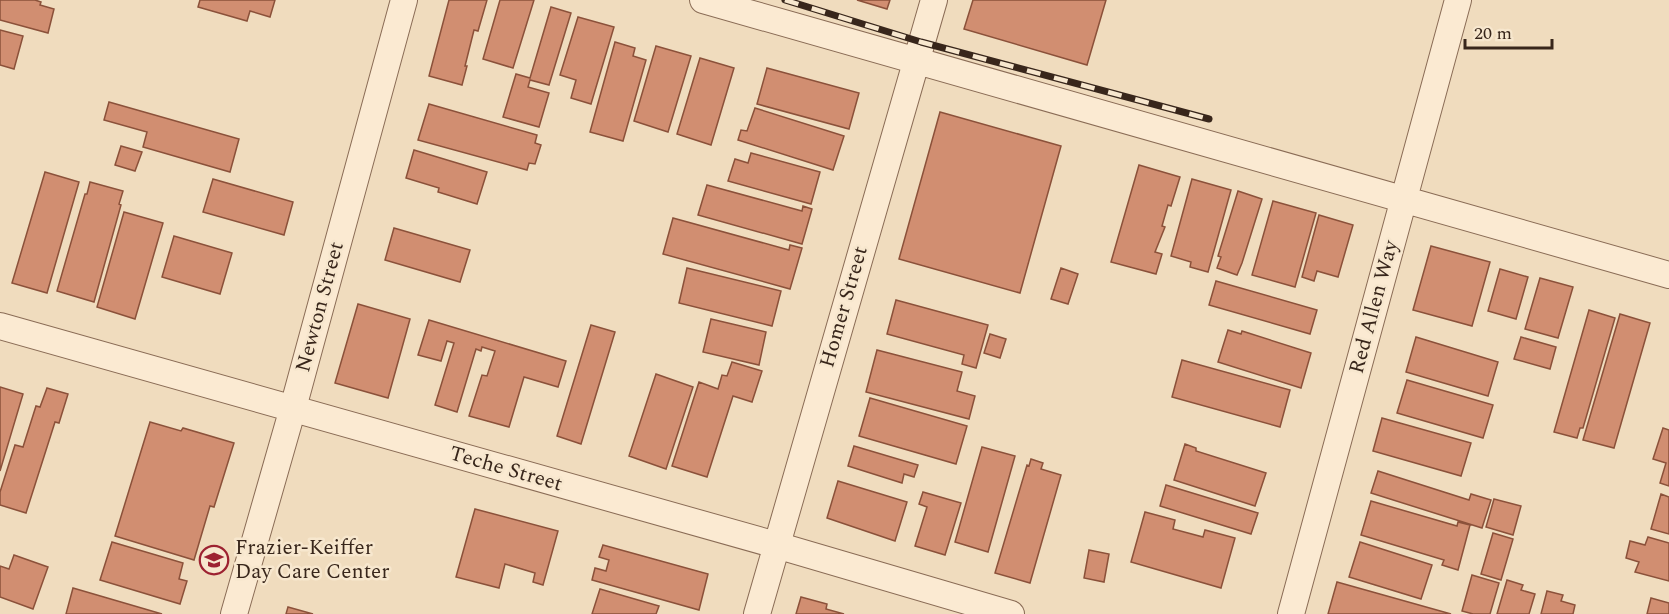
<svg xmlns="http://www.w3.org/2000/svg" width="1669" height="614" font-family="Spectral,serif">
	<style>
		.building { fill: #d18e71; stroke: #8b513a; stroke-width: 1.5 }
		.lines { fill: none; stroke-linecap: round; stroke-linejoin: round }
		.minor-casing { stroke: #8a6c56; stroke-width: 28 }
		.minor { stroke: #fbead2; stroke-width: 26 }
		.rail-casing { stroke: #38261b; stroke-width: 7 }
		.rail { stroke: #f7e7ce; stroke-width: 4.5; stroke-dasharray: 14; stroke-linecap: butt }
		.labels { text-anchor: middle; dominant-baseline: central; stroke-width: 5; stroke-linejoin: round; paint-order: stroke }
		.street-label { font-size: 21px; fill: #38261b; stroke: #f7e7ce }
		.poi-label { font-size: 21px; fill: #38261b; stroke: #f7e7ce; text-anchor: start }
	</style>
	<rect width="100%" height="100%" fill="#f0dcbe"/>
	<path class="building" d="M0,0H35L41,2L40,5L54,9L48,33L0,20Z
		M200,0H275L270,17L250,11L247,21L198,7Z
		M449,0H487L478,31L474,30L465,66H467L462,85L429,76Z
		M500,0H534L513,68L483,59Z
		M857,0H890L887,9Z
		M973,0H1106L1087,65L964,29Z
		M551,7L571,13L549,85L530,80L528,87L549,93L539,127L503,117L516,74L530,78Z
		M578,17L614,27L591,104L571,98L576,80L560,75Z
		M0,30L23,36L14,69L0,65Z
		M615,42L635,48L633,56L646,60L623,141L590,132Z
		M656,46L691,56L668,132L634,121Z
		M700,58L734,68L711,145L677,134Z
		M767,68L859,93L849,129L757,104Z
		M109,102L239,139L230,172L143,147L147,132L104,120Z
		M429,104L537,135L535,143L541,145L535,164L529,163L527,170L418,140Z
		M755,108L844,136L833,170L738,140L741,130L747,131Z
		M940,112L1061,146L1020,293L899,259Z
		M121,146L142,152L135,171L115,165Z
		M414,150L487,172L477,204L438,192L439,188L406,178Z
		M751,153L820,172L811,204L728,181L735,159L748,163Z
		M1139,165L1180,177L1171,206L1168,205L1162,226L1165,227L1155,252L1162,254L1156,274L1111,262Z
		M45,172L79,182L47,293L12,283Z
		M213,179L293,202L284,235L203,212Z
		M1192,179L1231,190L1208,272L1190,267L1191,262L1171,256Z
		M90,182L123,191L119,204L121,205L94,302L57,291L85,194H87Z
		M707,185L802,211L803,206L812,209L802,244L698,215Z
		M1238,191L1262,199L1242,263L1237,275L1217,268L1221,257L1218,256Z
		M1273,201L1316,213L1295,287L1252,275Z
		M124,212L163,223L135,319L97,307Z
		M1319,215L1353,225L1338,277L1317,271L1314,281L1302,277Z
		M673,218L789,250L790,245L802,248L790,289L663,254Z
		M394,228L470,250L460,282L385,260Z
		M174,236L232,253L220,294L162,277Z
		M1431,246L1490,262L1472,326L1413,310Z
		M687,268L781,291L772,326L679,303Z
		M1061,268L1078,274L1068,304L1051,299Z
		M1500,269L1528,277L1516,319L1488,311Z
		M1540,278L1573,287L1558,338L1525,329Z
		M1216,281L1317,310L1310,334L1209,305Z
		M896,300L988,325L976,368L962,364L964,355L887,334Z
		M358,304L410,319L388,398L335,383Z
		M1589,310L1615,318L1583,428H1580L1577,438L1554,432Z
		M1620,314L1650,323L1614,448L1583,440Z
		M711,319L766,332L759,365L703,352Z
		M429,320L566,361L558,387L524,377L509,427L469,416L482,375L487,376L495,351L482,347L481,351L476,349L457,412L435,405L454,343L447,341L441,361L418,355Z
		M591,325L615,332L581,444L557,436Z
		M1228,330L1241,334L1242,331L1311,353L1301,388L1218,362Z
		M990,334L1006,339L1000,358L984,353Z
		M1416,337L1498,362L1488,396L1406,372Z
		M1521,337L1556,347L1550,369L1514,359Z
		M877,350L962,372L957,391L975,396L969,419L866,392Z
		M1182,360L1290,390L1280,427L1172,397Z
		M732,362L762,371L752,402L733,396L707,477L672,466L699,382L718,389L722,375L727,376Z
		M656,374L693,387L666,469L629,456Z
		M1407,380L1493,405L1483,438L1397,413Z
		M0,387L23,394L0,471Z
		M47,388L68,394L59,423L55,422L26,513L0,505V492L15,445L23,447L36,406L40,407Z
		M870,398L967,426L956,464L859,436Z
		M1382,418L1471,443L1461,476L1373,451Z
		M150,422L181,431L183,428L234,443L214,507L210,506L194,560L115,536Z
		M1663,428L1669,430V486L1660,483L1666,463L1653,459Z
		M1185,444L1196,448V451L1266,473L1255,506L1174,480Z
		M854,446L918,465L914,477L904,474L902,483L848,466Z
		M982,447L1015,456L988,552L955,542Z
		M1031,459L1043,463L1041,469L1061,475L1030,583L995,573L1027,465L1029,466Z
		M1378,471L1469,500L1471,494L1491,500L1482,528L1371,493Z
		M838,481L907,502L895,541L827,518Z
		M1166,485L1258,513L1251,534L1160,506Z
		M923,492L961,503L945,555L915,546L927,507L919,504Z
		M1661,494L1669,497V534L1651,529Z
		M1494,499L1521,506L1513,535L1486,527Z
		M1371,501L1457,526L1458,522L1470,525L1458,570L1442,565L1444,560L1361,535Z
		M475,509L558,531L543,585L533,582L535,573L505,564L499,588L456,577Z
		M1145,512L1175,520L1173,529L1203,537L1205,530L1235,538L1221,588L1131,562Z
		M1493,533L1513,539L1501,580L1481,574Z
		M1648,537L1669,543V581L1635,572L1639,562L1626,558L1630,541L1645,545Z
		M112,542L183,563L179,579L187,581L180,604L100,580Z
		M1360,542L1432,565L1421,599L1349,577Z
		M603,545L708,574L699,610L592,580L595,568L606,571L609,560L599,557Z
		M1089,550L1109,554L1104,582L1084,578Z
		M14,555L48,567L33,609L0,597V566L9,569Z
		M1472,575L1499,583L1490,614H1473L1462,611Z
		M1507,580L1523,585L1521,590L1535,594L1529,614H1497Z
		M1337,582L1451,614H1328Z
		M73,588L162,614H66Z
		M600,589L659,606L656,614H592Z
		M1547,591L1563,595L1561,601L1575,605L1573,614H1541Z
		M801,597L827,604L826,609L844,614H796Z
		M1651,598L1669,603V614H1647Z
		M288,607L313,614H286Z"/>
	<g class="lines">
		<g class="minor-casing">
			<path id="minor" d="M703,0L1669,275
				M0,326L776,545L1011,614
				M234,614L293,408L404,0
				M757,614L934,0
				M1291,614L1458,0"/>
		</g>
		<use href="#minor" class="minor"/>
		<g class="rail-casing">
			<path id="rail" d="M785,0L921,42L1209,119"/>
		</g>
		<use href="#rail" class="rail"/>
	</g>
	<defs>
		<g id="school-ring" transform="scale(1.5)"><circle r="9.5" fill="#f7e7ce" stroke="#9d2231" stroke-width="1.5"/><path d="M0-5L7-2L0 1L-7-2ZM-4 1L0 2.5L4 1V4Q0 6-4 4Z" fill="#9d2231"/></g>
	</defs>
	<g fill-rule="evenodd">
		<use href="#school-ring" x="214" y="560"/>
	</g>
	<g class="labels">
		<g class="street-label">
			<text transform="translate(320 307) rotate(-75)">Newton Street</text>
			<text transform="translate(844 307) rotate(-74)">Homer Street</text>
			<text transform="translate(1374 307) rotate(-75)">Red Allen Way</text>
			<text transform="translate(506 469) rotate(16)">Teche Street</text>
		</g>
		<g class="poi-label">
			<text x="235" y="548">Frazier-Keiffer<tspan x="235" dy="24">Day Care Center</tspan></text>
		</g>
	</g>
	<path d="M1465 39v9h87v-9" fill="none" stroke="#38261b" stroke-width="3"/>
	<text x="1474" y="39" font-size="18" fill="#38261b" stroke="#f7e7ce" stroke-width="4.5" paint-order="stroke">20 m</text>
</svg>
